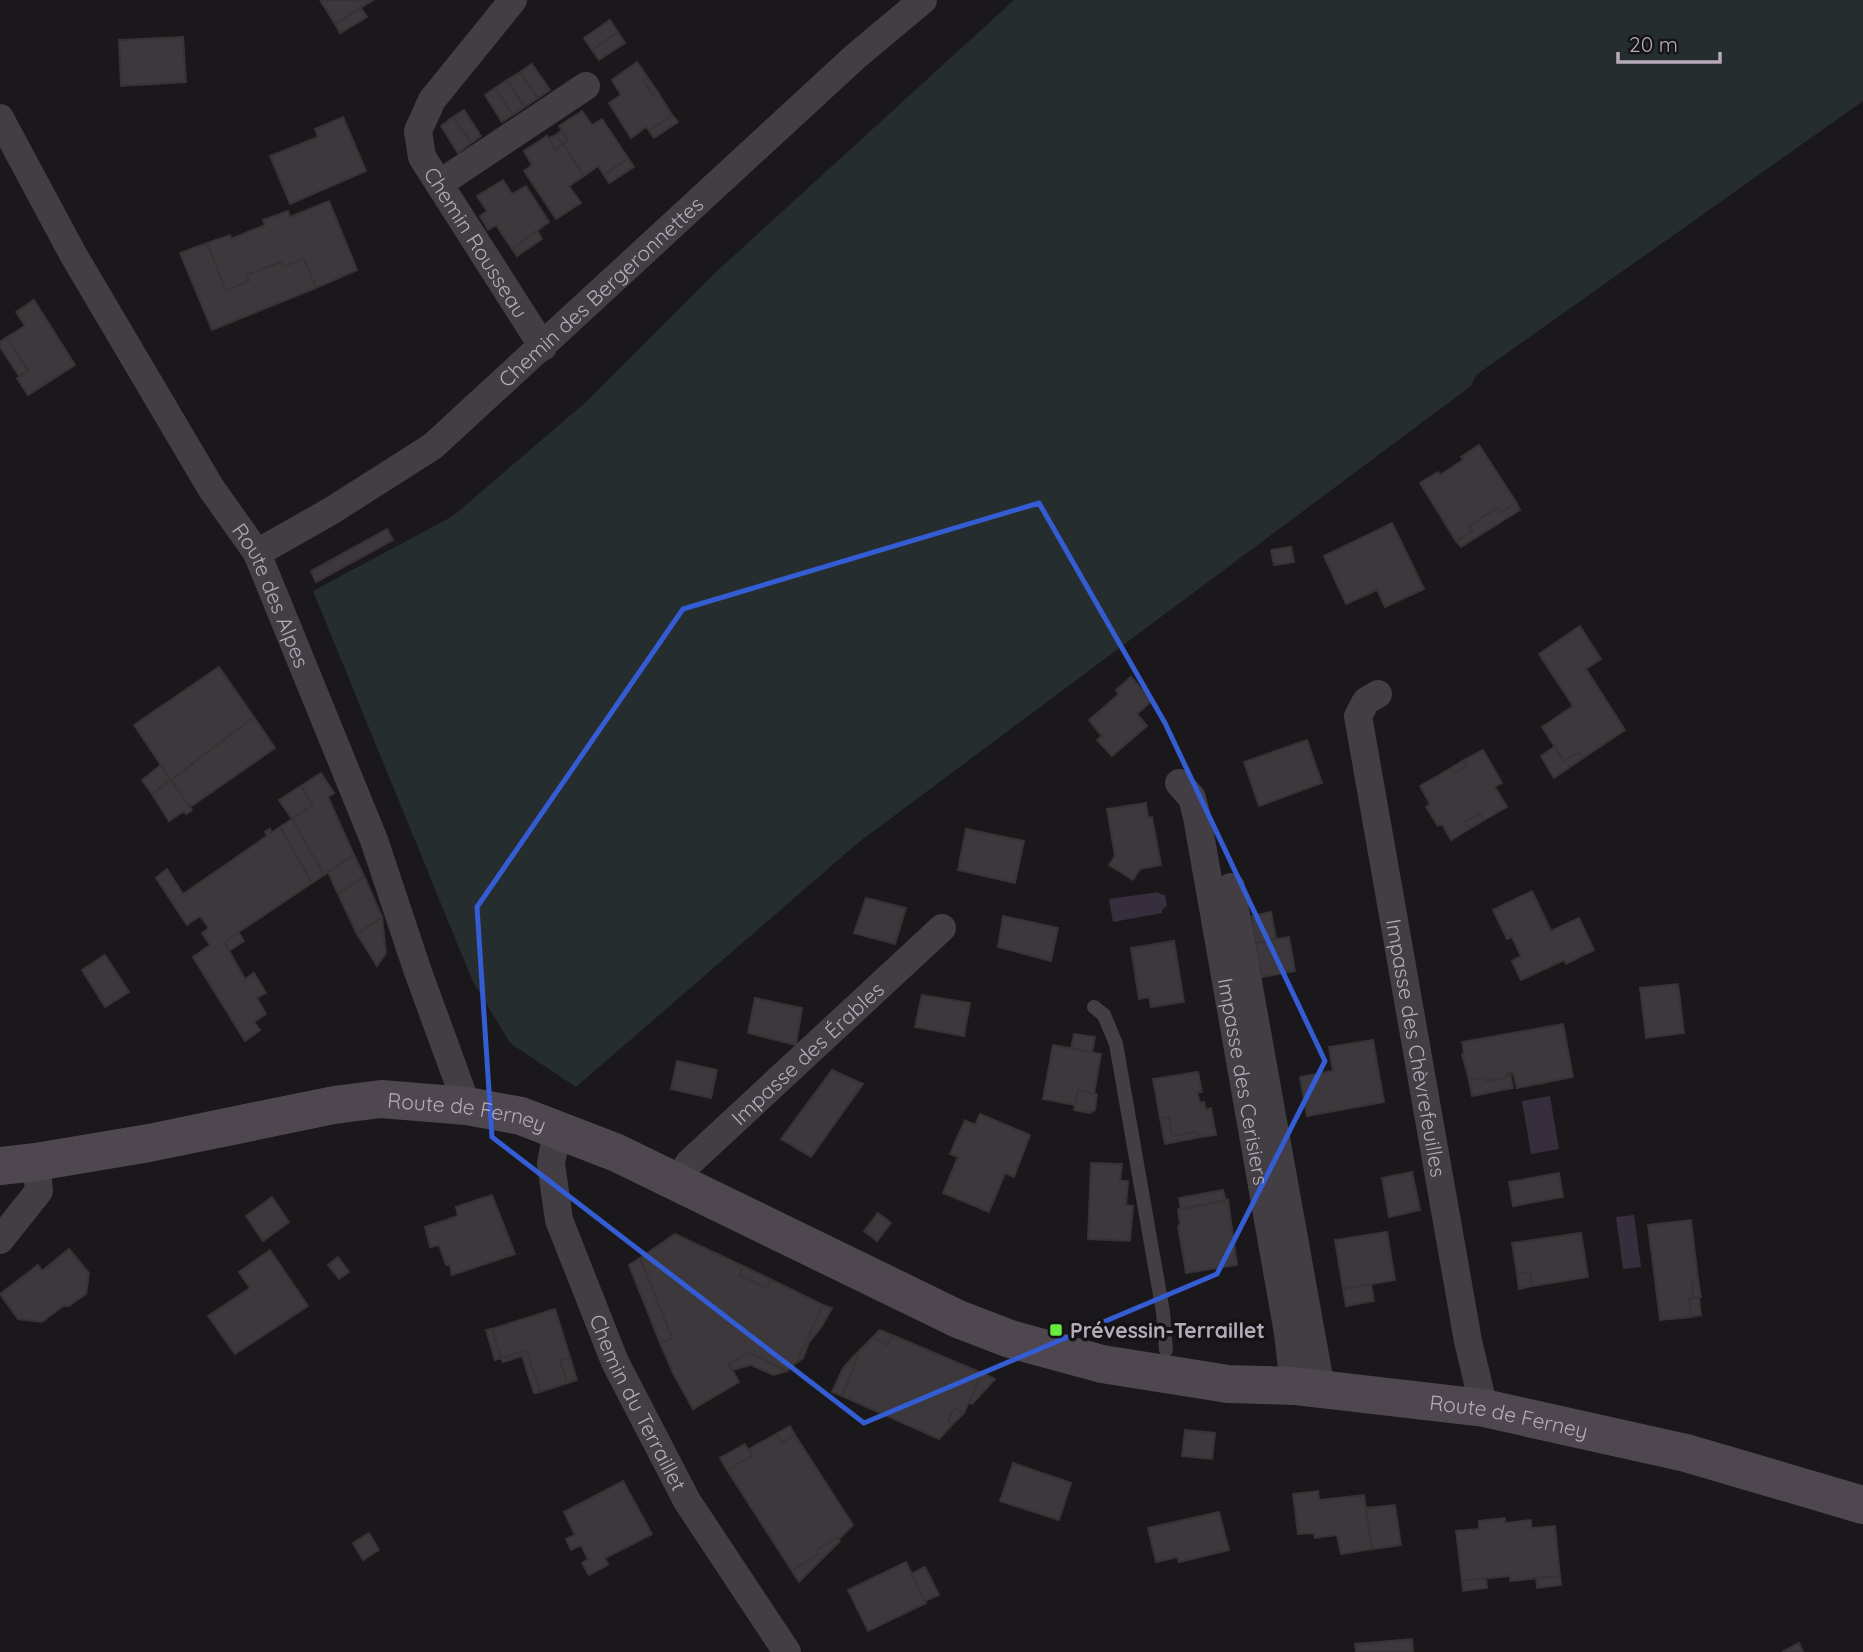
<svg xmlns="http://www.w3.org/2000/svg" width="1863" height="1652" font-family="Quicksand,sans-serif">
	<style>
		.green { fill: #262d2f }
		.water { fill: #362e3d }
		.building { fill: #3c383b; stroke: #363235; stroke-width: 2 }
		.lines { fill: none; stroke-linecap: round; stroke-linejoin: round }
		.lane { stroke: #433e44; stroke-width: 14 }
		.street { stroke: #433e44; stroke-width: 28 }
		.secondary { stroke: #4e474f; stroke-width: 38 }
		.marked { fill: none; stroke: #345cd3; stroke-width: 5; stroke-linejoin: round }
		.poi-dot { fill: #67eb3f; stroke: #151315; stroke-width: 2.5 }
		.labels { text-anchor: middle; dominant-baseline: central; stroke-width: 7; stroke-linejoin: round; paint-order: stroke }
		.street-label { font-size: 21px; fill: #b6abb9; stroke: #151315 }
		.poi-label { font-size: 21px; font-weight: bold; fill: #b6abb9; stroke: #151315; text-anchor: start }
	</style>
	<rect width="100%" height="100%" fill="#1a181a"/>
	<path class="green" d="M1014,0H1863V101L1476,375L1471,386L859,842L576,1087L510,1043L473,982L313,591L453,516L587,401L715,273Z"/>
	<path class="water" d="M1159,892V894L1165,895L1167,906L1162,910V913L1113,922L1109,899Z
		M1550,1096L1559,1149L1531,1154L1522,1101Z
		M1634,1215L1641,1267L1623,1269L1616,1217Z"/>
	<path class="building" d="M320,0H373L335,24Z
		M361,8L367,17L340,33L335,24Z
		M610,20L618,32L592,50L584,38Z
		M618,32L625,43L599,60L592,50Z
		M183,37L186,82L121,86L119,40Z
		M637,62L648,78L643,80L653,94L657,91L672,115L649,131L646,127L631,138L609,103L621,95L612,80Z
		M532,64L550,90L538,98L520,72Z
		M520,72L538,98L525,107L507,80Z
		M648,78L657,91L653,94L643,80Z
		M507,80L525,107L513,115L495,88Z
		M495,88L513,115L502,122L485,95Z
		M464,110L481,136L471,143L453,117Z
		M582,111L592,125L602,119L628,158L604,175L598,166L584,176L563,144L568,140L559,126Z
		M672,115L678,122L654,138L649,131Z
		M343,117L366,171L290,204L270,156L318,137L315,129Z
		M453,117L471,143L458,153L441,126Z
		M562,130L568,140L563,144L556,135Z
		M556,135L563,144L555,150L549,138Z
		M547,136L555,150L563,144L584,176L569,186L581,203L556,219L524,171L532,165L524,151Z
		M628,158L634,167L609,183L604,175Z
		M503,180L512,194L526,186L549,222L512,249L496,225L488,230L480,216L487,211L477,196Z
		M329,201L357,270L316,288L304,259L283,267L281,262L247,275L249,281L226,291L207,243L230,235L231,239L265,225L263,220L288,211L290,217Z
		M537,230L542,239L517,256L512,249Z
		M207,243L226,291L249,281L247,275L281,262L283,267L304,259L316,288L212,330L180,253Z
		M34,300L75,365L28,395L17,378L28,371L7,337L25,326L16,312Z
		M7,337L28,371L19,376L0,347V342Z
		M1479,445L1516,502L1501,513L1497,508L1469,526L1472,531L1456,541L1420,483L1438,472L1440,475L1463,460L1461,457Z
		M1516,502L1520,510L1461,547L1456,541L1472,531L1469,526L1497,508L1501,513Z
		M1392,523L1424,589L1385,607L1377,590L1346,604L1324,556Z
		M387,529L393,540L316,582L311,571Z
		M1291,547L1294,562L1274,565L1271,550Z
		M1580,626L1601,659L1586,669L1625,730L1583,758L1579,752L1564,761L1542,727L1573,706L1539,654Z
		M219,667L254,717L171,780L134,725Z
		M1131,677L1152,701L1137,714L1147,726L1112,756L1097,740L1102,736L1089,720L1119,694L1116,690Z
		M254,717L275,748L190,807L171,780Z
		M1307,740L1322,783L1259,806L1244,762Z
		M1554,747L1564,761L1579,752L1583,758L1554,778L1541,756Z
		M1483,750L1502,783L1495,787L1507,807L1484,820L1480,814L1465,822L1469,829L1451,840L1442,824L1438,826L1426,807L1430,804L1420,786L1451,768L1454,773L1467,766L1464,760Z
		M1464,760L1467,766L1454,773L1451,768Z
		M161,765L171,780L152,794L142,780Z
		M321,773L334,793L328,797L354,855L324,875L292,819L313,805L301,786Z
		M171,780L192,810L186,814L184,811L169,821L152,794Z
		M301,786L313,805L292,819L279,800Z
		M1146,803L1148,818L1152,817L1161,865L1140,869L1133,880L1109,865L1115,856L1107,809Z
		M1480,814L1484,820L1469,829L1465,822Z
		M292,819L324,875L312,883L280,827Z
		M280,827L312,883L224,942L245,979L254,973L266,993L257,998L266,1014L254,1022L260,1030L245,1041L193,957L210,945L202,933L209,928L200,916L187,925L156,878L167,869L183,894L267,836L265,832L270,829L271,833Z
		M966,829L1024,841L1015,883L958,870Z
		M354,855L364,876L338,894L328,872Z
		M364,876L382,917L357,934L338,894Z
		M1532,891L1551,931L1579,918L1594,950L1566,964L1564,960L1521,980L1512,961L1521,956L1512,937L1507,939L1493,910Z
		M866,898L906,908L895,944L854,933Z
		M1271,912L1276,939L1255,943L1251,916Z
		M1003,916L1058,928L1051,961L998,947Z
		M382,917L386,953L377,966L357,934Z
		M239,933L244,941L229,951L224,942Z
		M1289,937L1295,971L1262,977L1255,943Z
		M1174,941L1184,1002L1151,1007L1149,997L1139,999L1131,948Z
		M105,955L129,992L105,1007L82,970Z
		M1678,984L1684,1033L1646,1038L1640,988Z
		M922,995L970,1003L964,1036L915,1027Z
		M755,998L802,1008L796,1045L748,1033Z
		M1563,1024L1573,1077L1517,1088L1513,1073L1507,1074L1504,1078L1487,1081L1482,1078L1469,1080L1462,1055L1464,1052L1462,1042Z
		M1074,1034L1095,1037L1092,1052L1071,1048Z
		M1373,1040L1384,1102L1307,1116L1300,1077L1333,1071L1329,1047Z
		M1053,1045L1101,1054L1094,1094L1078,1090L1075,1105L1043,1099Z
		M677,1061L717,1070L711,1098L671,1089Z
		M832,1070L863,1084L811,1157L781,1139Z
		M1198,1072L1202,1092H1197L1200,1103L1204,1102L1206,1110L1211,1108L1216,1135L1201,1137L1195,1132L1172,1136L1169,1117L1160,1118L1153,1079Z
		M1510,1073L1513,1088L1472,1096L1469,1080L1482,1078L1487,1081L1504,1078Z
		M1078,1090L1097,1094L1095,1110L1090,1113L1074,1110Z
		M980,1114L1030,1135L1014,1177L1005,1173L989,1212L943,1193L958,1157L950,1154L965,1120L975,1125Z
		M1169,1117L1172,1136L1195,1132L1201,1137L1165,1144L1160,1118Z
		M1091,1163L1122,1164L1120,1181H1128L1126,1205L1133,1206L1130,1241L1088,1239Z
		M1412,1172L1420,1210L1389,1217L1382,1178Z
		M1559,1173L1563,1197L1513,1206L1509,1182Z
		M1223,1190L1226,1201L1181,1209L1179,1198Z
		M492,1195L515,1254L452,1275L450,1265H446L439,1245L430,1247L425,1227L458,1216L456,1207Z
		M272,1197L289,1222L263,1241L246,1216Z
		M1228,1200L1237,1265L1186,1273L1178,1226L1180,1224L1178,1209Z
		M878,1213L891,1223L877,1241L864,1231Z
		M1691,1220L1698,1279L1692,1281L1693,1298L1689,1299L1691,1317L1660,1320L1648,1225Z
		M1387,1232L1395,1280L1343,1289L1335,1240Z
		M1581,1233L1588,1277L1532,1286L1530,1272L1517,1274L1512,1243Z
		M675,1234L743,1266L739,1275L767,1288L770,1279L823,1305L796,1363L787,1371L749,1352L729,1364L739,1382L693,1409L673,1373L660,1343L672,1338L640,1258Z
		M69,1249L89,1273L86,1294L69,1306H63L42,1322L18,1319L0,1294L38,1265L42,1271Z
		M270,1250L308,1306L235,1354L208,1316L250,1288L239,1272Z
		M338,1257L349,1272L339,1279L328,1265Z
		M640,1258L672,1338L660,1343L629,1265Z
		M743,1266L770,1279L767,1288L739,1275Z
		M1530,1272L1532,1286L1519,1289L1517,1274Z
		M1698,1279L1701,1297L1693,1298L1692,1281Z
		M1371,1284L1374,1301L1346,1306L1343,1289Z
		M1699,1297L1701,1315L1691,1317L1689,1299Z
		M823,1305L832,1308L822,1326L809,1342L803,1358L796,1363Z
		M555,1309L570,1357L560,1360L567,1383L540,1392L527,1350L501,1358L492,1329Z
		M492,1329L501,1358L495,1360L486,1330Z
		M880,1330L892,1335L888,1345L872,1338Z
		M892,1335L982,1373L964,1413L954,1408L948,1421L953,1424L939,1439L842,1396L858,1356L855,1355L872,1338L888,1345Z
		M527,1350L540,1392L534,1393L522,1356L503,1362L501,1358Z
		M749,1352L787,1371L773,1375L751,1365L732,1370L729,1364Z
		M855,1355L858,1356L842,1396L832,1392L843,1368Z
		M570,1357L577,1380L567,1383L560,1360Z
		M982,1373L995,1379L972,1404L969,1402Z
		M954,1408L964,1413L953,1424L948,1421Z
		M790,1426L795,1435L782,1443L776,1434Z
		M1185,1430L1215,1433L1212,1459L1182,1456Z
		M776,1434L782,1443L795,1435L853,1525L839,1539L838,1537L816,1551L818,1554L792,1571L727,1470L752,1456L749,1449Z
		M745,1444L752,1456L727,1470L720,1458Z
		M1013,1463L1071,1483L1059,1520L1000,1501Z
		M623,1481L652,1534L605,1558L608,1565L589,1575L582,1563L588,1559L581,1545L571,1550L566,1539L575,1535L564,1512Z
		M1318,1491L1319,1500L1364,1495L1372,1549L1341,1554L1337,1535L1315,1538L1314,1533L1298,1534L1293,1494Z
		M1395,1505L1401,1545L1372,1549L1366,1508Z
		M1219,1512L1229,1550L1179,1562L1177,1557L1156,1562L1148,1528Z
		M1505,1518V1523L1531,1520V1528L1555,1526L1560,1576L1510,1581V1576L1462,1581L1456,1531L1479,1529V1521Z
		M369,1533L379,1550L363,1560L353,1543Z
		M838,1537L840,1541L799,1582L792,1571L818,1554L816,1551Z
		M906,1562L926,1603L868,1631L848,1590Z
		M925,1567L939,1595L925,1601L911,1574Z
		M1560,1576L1561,1585L1537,1588L1536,1578Z
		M1486,1578L1487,1588L1463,1591L1462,1581Z
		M1412,1639L1413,1652H1356L1355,1644Z
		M1799,1643L1803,1652H1782Z"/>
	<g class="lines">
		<path class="lane" d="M1094,1007L1104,1015L1116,1044L1163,1312L1166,1350"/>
		<g class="street">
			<path id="s1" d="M513,0L432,100L418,131L422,157L543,347"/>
			<path id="s2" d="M0,118L74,256L211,488L257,553L374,840L417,969L467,1106"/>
			<path d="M439,184L586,86"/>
			<path id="s3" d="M257,553L331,511L433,446L856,56L923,0"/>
			<path id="s4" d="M1378,694L1366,701L1358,716L1468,1341L1484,1408"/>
			<path id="s5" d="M1179,783L1192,798L1197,817L1288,1333L1294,1386"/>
			<path d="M1231,887L1321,1389"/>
			<path id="s6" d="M557,1130L551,1164L559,1220L615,1362L687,1501L787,1652"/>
			<path id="s7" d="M677,1182L689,1163L942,928"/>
			<path d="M0,1240L39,1191L36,1162"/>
		</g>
		<path class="secondary" id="s8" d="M0,1166L36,1162L149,1143L334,1105L381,1099L467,1106L521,1116L617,1153L958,1319L1010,1339L1102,1364L1228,1384L1294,1386L1484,1408L1686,1453L1863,1505"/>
	</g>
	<path class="marked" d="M1039,503L1165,723L1325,1061L1217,1274L864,1423L492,1137L477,907L683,609Z"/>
	<rect class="poi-dot" x="1049" y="1323" width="14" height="14" rx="3.5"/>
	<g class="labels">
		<g class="street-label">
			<text stroke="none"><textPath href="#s1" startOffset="290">Chemin Rousseau</textPath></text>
			<text stroke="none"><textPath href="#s3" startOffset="434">Chemin des Bergeronnettes</textPath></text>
			<text stroke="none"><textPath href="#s2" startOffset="550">Route des Alpes</textPath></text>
			<text stroke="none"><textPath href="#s4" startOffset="368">Impasse des Chèvrefeuilles</textPath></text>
			<text stroke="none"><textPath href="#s7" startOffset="184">Impasse des Érables</textPath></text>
			<text stroke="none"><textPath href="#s5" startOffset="308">Impasse des Cerisiers</textPath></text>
			<text stroke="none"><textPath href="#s8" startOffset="474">Route de Ferney</textPath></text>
			<text stroke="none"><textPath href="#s6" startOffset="290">Chemin du Terraillet</textPath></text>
			<text stroke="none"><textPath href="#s8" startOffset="1572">Route de Ferney</textPath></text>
		</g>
		<g class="poi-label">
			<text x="1070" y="1330">Prévessin-Terraillet</text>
		</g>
	</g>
	<path d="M1618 52v10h102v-10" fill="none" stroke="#b6abb9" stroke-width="3.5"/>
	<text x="1629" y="52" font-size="21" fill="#b6abb9" stroke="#151315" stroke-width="5" paint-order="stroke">20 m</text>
</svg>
